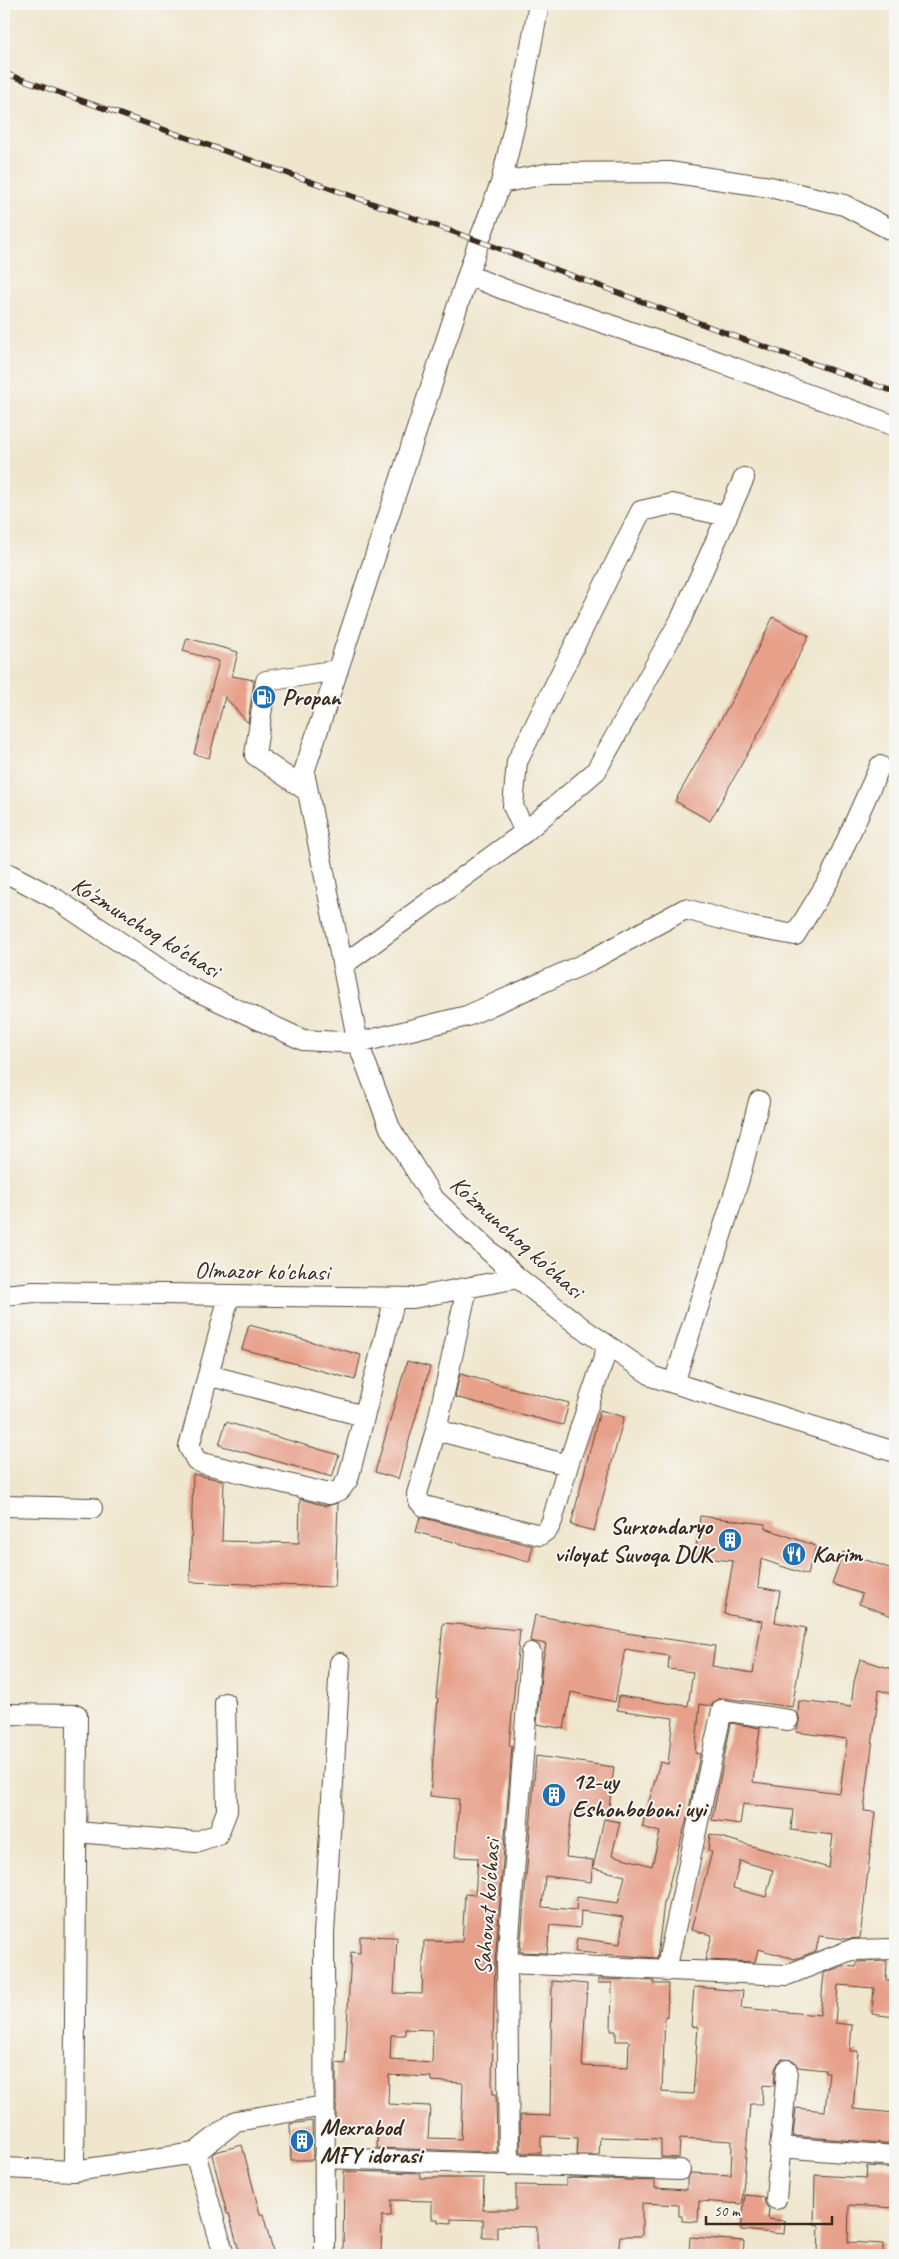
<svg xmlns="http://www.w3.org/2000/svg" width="899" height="2259" font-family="Caveat,sans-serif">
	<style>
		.building { fill: #e7a18b; fill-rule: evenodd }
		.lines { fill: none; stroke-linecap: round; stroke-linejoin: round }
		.minor-casing { stroke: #564638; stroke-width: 22 }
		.minor { stroke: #fff; stroke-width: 20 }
		.rail-casing { stroke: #3b2a1e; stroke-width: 5.5 }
		.rail { stroke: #f6f6f2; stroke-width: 4; stroke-dasharray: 11; stroke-linecap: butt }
		.labels { text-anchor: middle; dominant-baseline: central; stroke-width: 4; stroke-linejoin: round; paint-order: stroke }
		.poi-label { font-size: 24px; font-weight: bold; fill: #3b2a1e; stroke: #f6f6f2; text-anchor: start }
		.street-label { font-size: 24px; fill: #3b2a1e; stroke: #f6f6f2 }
	</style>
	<rect width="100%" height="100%" fill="#f6f6f2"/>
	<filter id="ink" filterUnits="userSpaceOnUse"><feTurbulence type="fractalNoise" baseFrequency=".02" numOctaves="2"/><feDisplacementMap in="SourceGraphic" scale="10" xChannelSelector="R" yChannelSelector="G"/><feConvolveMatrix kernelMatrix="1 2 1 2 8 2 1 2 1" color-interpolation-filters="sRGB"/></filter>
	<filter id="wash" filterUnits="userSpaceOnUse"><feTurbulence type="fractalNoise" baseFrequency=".0096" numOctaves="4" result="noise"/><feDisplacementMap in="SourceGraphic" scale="20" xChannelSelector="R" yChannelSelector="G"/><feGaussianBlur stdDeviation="1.12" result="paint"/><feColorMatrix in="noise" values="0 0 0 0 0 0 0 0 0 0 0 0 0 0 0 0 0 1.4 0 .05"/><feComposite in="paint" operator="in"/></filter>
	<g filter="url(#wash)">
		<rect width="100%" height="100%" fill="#efe6cd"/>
		<g id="blocks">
			<path class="building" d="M773,617L809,636L769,715L710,821L675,801L737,691Z
				M187,638L238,652L232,676L254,680L248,723L225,697L209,758L194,754L219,661L183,651Z
				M249,1325L361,1355L355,1380L242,1349Z
				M407,1361L430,1367L398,1479L375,1472Z
				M460,1374L569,1403L563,1425L455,1397Z
				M600,1410L624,1417L594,1531L571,1525Z
				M226,1422L339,1455L332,1477L219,1445Z
				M193,1474L224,1481L222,1541L299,1543L300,1499L326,1506L338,1503L335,1587L190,1582Z
				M700,1516L765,1524V1528L816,1546L807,1575L761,1559L758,1587L780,1591L775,1622L806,1628L792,1707L724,1698L717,1699L711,1706L700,1704L695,1753L700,1754L688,1814L664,1903L657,1958L575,1952L577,1938L620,1944L623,1917L581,1911L580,1928L550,1925L547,1953L520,1952L536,1756L614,1767L608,1816L572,1811L566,1857L593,1860L591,1882L545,1876L542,1907L576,1910L577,1897L618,1903L625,1876L593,1868L604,1819L620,1822L612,1855L652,1866L660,1832L642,1827L660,1762L668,1764L673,1718L617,1710L619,1696L688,1706L693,1672L668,1669L669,1656L625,1649L615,1702L571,1692L564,1729L537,1724L542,1665L546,1644L530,1641L535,1615L626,1633L715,1646L712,1666L753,1673L762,1621L724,1614L733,1561L695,1557Z
				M420,1517L533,1546L529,1562L416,1532Z
				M843,1552L895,1570V1617L859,1604L862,1594L832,1584Z
				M443,1623L520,1630L509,1746H512L495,1962L492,2082L493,2094H496L497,2152L377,2148L378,2128L336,2126V2063L345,2064L351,1952L360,1953V1936L397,1937L394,1993L422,1994L424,1941L462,1942L465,1894L475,1895L478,1858L455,1857L459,1799L430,1796L438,1698H436ZM405,2029L433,2030L432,2063L390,2060L391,2035H405ZM389,2075L431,2077V2081L463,2083L461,2139L428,2138L430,2106L388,2104Z
				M860,1659L895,1670V1695L879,1690L864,1811L875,1812L860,1938L846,1939L819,1936L816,1951L795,1959L758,1949L755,1962L705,1960L712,1935L691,1930L712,1852L708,1851L710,1834L829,1868L833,1835L791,1830L793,1810L743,1804L740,1824L712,1820L731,1723L760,1728L753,1782L840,1793L847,1739L796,1732L800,1721L798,1714L799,1701L851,1707L854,1682ZM740,1861L773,1870L766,1897L733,1888Z
				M887,1961L886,1980L895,1981V2017L872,2014L874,1988L838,1985L835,2023L852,2025L850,2051H858L853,2109L895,2113V2144L793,2136L796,2108L825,2111L829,2072H825V2070L798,2067L793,2060L782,2059L778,2063L775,2069L774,2086L763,2085L762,2104H750L742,2204L699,2201L698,2222L682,2221V2216H679V2205L642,2203V2236H620L618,2255H537V2227L497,2226V2238H483V2220L451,2219V2223L438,2222V2219H432V2201L391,2200V2216H382L381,2255H343L344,2171L420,2173V2178H484L483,2210H516V2185L566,2186V2179L573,2178L655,2181V2188L687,2190V2179L691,2173L731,2175L732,2141L680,2138L679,2158L661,2157V2139L600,2137L599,2155H577L578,2138L541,2136V2153H521L520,2115L550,2116L552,1981L587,1984L582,2066L628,2068L629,2041H616V2031H611L612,1983H598V1979L654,1981V1984H668L667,2017L665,2016L662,2092L693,2094L698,2027L691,2026L694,1987L743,1991L741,2008L820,2015L824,1973L843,1966L856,1967L857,1962Z
				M312,2121L313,2160H291L290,2124Z
				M242,2145L260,2214H263L274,2255H240L229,2214H227L212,2155L215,2152Z
				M867,2166L895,2168V2208L849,2205L848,2242L883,2244V2255H818L819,2225L814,2224L815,2175L866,2178Z
				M745,2195L764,2197L765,2204L769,2209L768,2219L785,2221L784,2234L741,2230Z
				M690,2237L744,2241L743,2255H689Z"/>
		</g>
	</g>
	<g filter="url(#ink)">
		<use href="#blocks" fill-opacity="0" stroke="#564638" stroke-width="1"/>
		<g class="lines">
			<g class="minor-casing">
				<path id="minor" d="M539,4L522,93L501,183L479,241L304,772L358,1043L390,1128L432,1197L518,1278L582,1328L654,1377L895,1452
					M501,183L550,173L669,172L770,187L844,205L895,232
					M468,275L503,289L702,356L895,426
					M307,791L255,755L266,681L338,670
					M525,832L513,806L517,762L641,511L672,504L727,516
					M4,874H9L56,899L182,984L303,1040L358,1043L467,1016L586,963L685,909L751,927L795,935L830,878L880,766
					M343,965L525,832L596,771L681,619L744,478
					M467,1288L436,1430L417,1494L419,1501L424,1506L540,1535L548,1529L552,1521L568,1465L608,1346
					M4,1295L34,1292L413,1298L518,1278
					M229,1296L189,1447L196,1460L202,1463L329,1494L340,1490L348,1479L395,1298
					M208,1375L364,1416
					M674,1383L739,1179L759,1101
					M436,1430L568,1465
					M4,1506L92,1508
					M4,1714L77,1715L74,2171
					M76,1832L196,1842L218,1834L227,1811L225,1703
					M507,1963L787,1975L851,1950L895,1949
					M666,1971L722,1710L788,1720
					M780,2147L895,2156
					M195,2153L224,2255
					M324,2158L680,2170
					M509,2165L507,1963L531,1653
					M4,2168L74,2171L195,2153L236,2121L324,2106
					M776,2199L787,2070
					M325,2255L324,1934L340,1663"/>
			</g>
			<use href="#minor" class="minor"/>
			<g class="rail-casing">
				<path id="rail" d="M4,73L479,241L745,340L895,392"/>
			</g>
			<use href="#rail" class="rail"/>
		</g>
	</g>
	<defs>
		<g id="fuel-disc" transform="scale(1.25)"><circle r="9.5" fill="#1f6fb2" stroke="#f6f6f2"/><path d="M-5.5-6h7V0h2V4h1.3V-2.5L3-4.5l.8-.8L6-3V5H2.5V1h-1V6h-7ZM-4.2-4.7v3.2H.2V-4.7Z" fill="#fff"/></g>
		<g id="building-disc" transform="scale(1.25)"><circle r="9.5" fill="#1f6fb2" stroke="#f6f6f2"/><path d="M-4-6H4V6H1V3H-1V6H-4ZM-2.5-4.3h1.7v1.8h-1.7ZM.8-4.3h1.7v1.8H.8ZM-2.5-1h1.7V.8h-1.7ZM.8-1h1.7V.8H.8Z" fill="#fff"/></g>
		<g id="restaurant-disc" transform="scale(1.25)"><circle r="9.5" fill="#1f6fb2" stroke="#f6f6f2"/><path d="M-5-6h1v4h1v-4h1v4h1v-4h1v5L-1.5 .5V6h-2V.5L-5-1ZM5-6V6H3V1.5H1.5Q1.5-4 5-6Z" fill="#fff"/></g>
	</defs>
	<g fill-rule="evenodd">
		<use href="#fuel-disc" x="264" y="697"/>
		<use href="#building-disc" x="730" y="1540"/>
		<use href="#restaurant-disc" x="794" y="1554"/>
		<use href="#building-disc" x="554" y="1795"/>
		<use href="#building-disc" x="302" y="2141"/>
	</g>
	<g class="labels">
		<g class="poi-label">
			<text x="282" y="697">Propan</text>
			<text x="712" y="1526" text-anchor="end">Surxondaryo<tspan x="712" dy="28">viloyat Suvoqa DUK</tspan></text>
			<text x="812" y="1554">Karim</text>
			<text x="572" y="1781">12-uy<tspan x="572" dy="28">Eshonboboni uyi</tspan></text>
			<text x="320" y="2127">Mexrabod<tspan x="320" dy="28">MFY idorasi</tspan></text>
		</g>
		<g class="street-label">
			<text transform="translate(146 927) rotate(32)">Ko'zmunchoq ko'chasi</text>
			<text transform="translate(517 1237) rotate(42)">Ko'zmunchoq ko'chasi</text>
			<text transform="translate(262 1271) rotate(1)">Olmazor ko'chasi</text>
			<text transform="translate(487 1907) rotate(-86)">Sahovat ko'chasi</text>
		</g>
	</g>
	<rect width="899" height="2259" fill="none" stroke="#f6f6f2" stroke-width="20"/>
	<path d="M706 2216v8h126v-8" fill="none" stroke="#3b2a1e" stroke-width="2.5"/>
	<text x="714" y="2216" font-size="15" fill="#3b2a1e" stroke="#f6f6f2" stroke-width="4" paint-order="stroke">50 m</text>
</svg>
